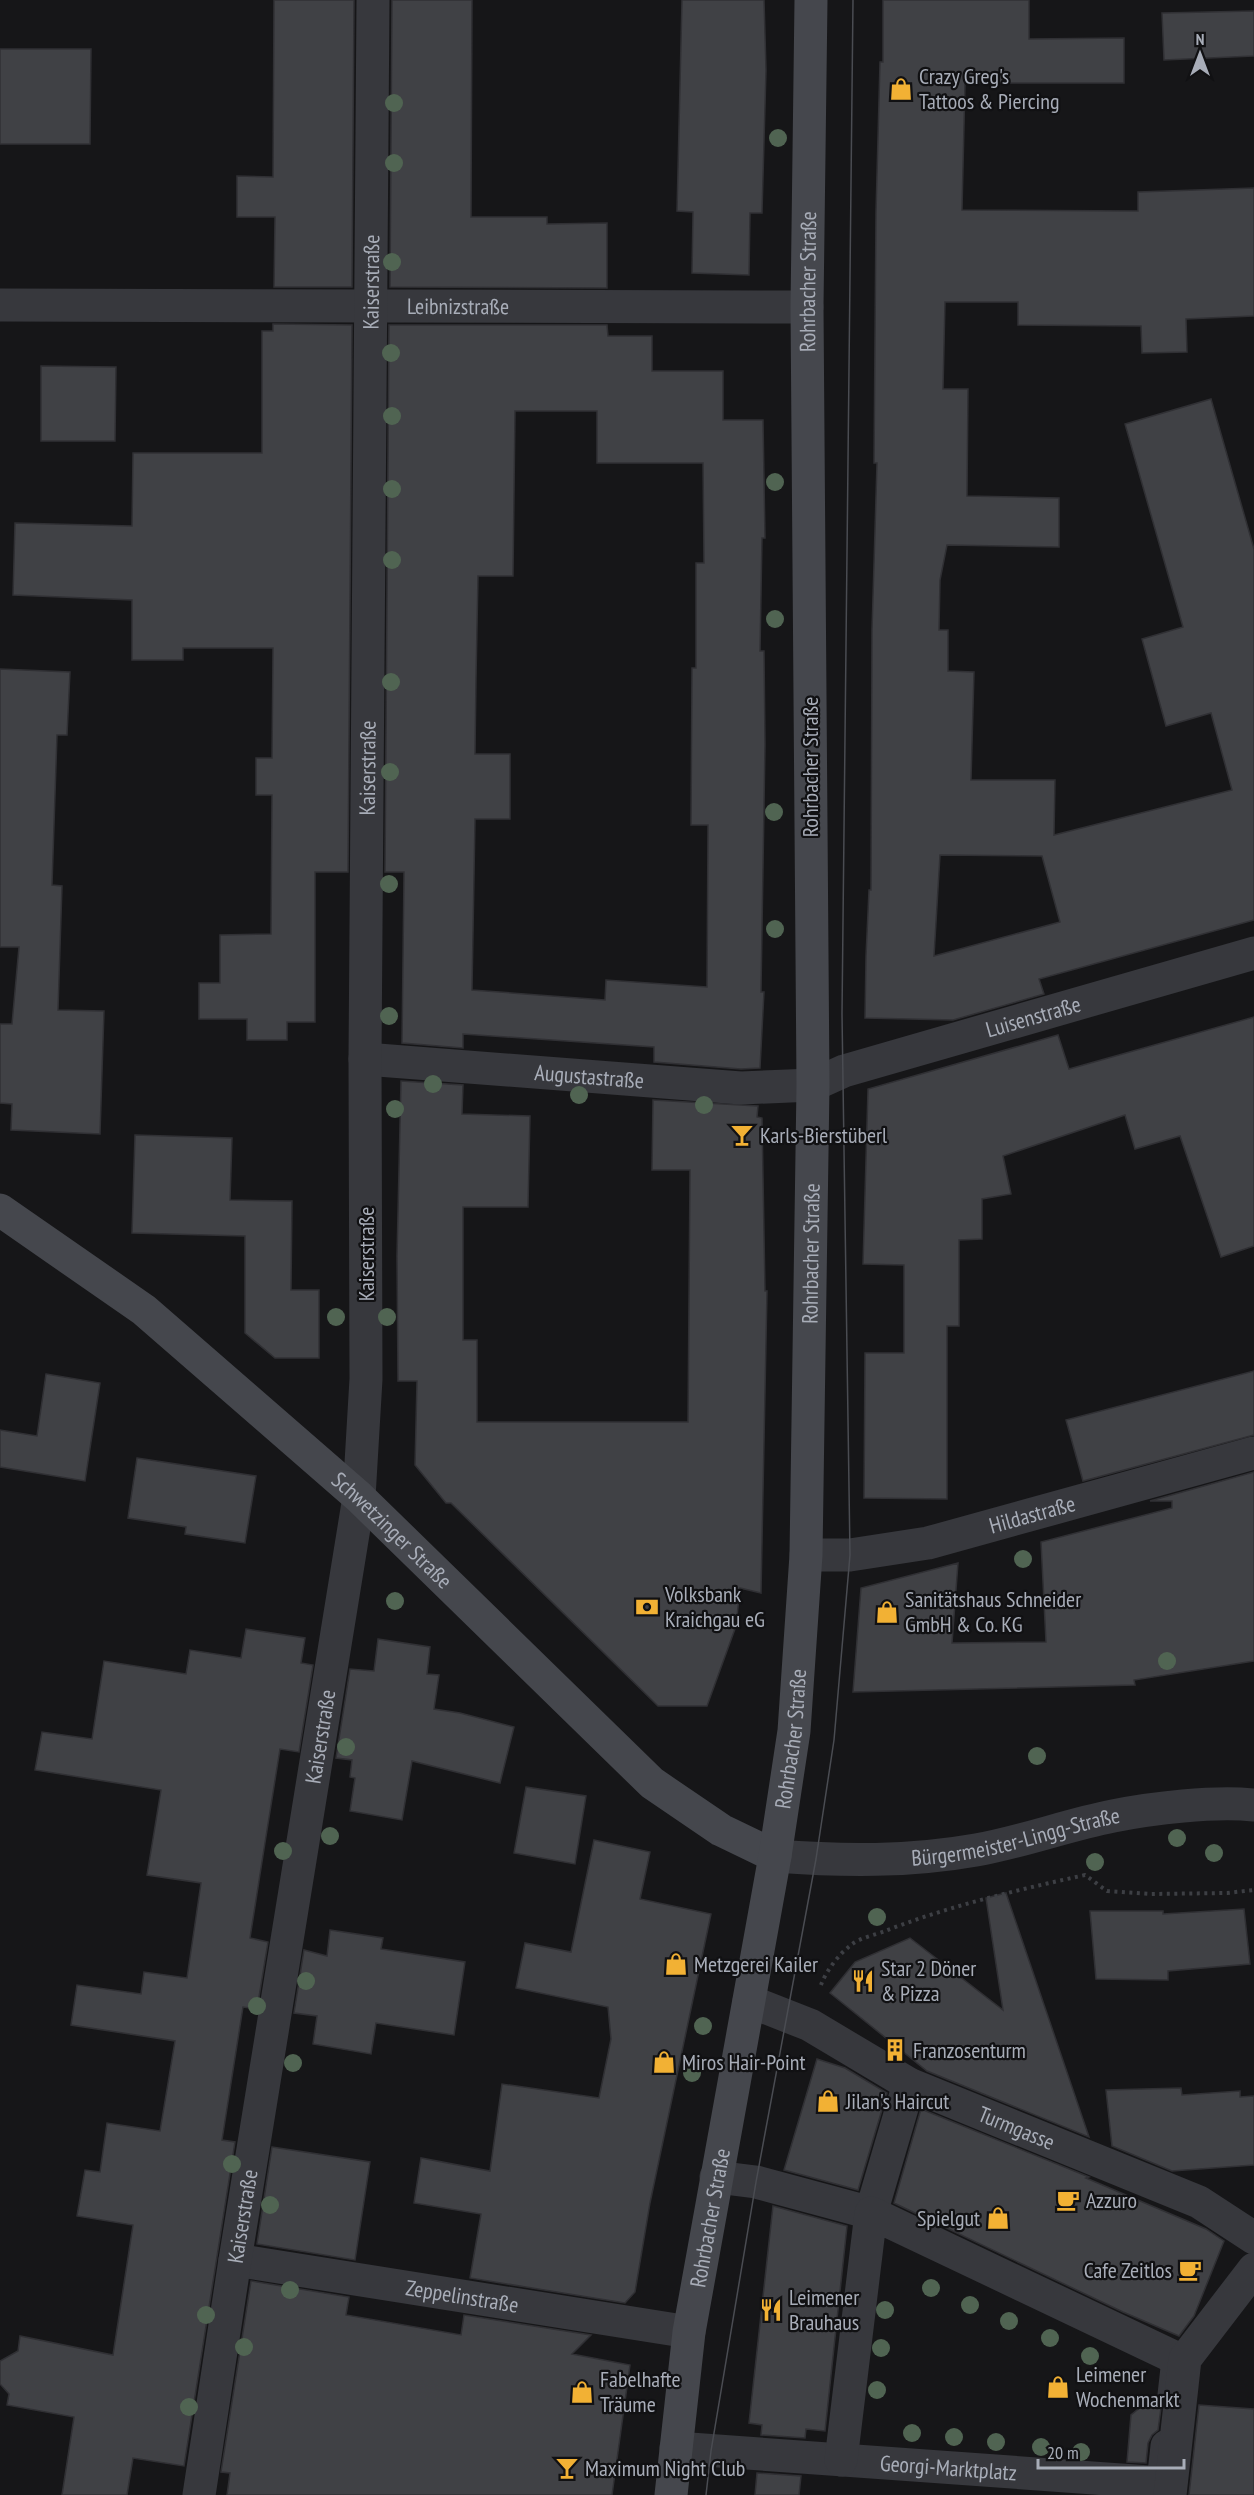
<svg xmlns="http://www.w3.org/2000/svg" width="1254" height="2495" font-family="'PT Sans Narrow',sans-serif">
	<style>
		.building { fill: #404145; stroke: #303034; stroke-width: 1.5; fill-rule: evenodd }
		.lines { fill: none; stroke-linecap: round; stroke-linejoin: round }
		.path { stroke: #3d3f44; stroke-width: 4; stroke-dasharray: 3 4.5; stroke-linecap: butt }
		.pedestrian { stroke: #37383d; stroke-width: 33 }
		.minor { stroke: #37383d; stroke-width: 33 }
		.tertiary { stroke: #37383d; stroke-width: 33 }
		.secondary { stroke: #45474d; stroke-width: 33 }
		.tram { stroke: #4a4c52; stroke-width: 1.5 }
		.tree { fill: #506452 }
		.labels { text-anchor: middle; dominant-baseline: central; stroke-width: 4.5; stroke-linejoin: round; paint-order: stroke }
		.poi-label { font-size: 22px; fill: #a8adb8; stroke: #111113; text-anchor: start }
		.street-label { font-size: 22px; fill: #a8adb8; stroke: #111113 }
	</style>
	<rect width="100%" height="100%" fill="#161618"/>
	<path class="building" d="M274,0H354L352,287H274L275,217H237V176L273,177Z
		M392,0H472L471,217H547V224L607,223V288L390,287Z
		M682,0H764L766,70L762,213H750L749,275L692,273L693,212L677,211Z
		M883,0H1029V39L1124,38V83H965L962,210L1138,211V192L1254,188V316L1186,319L1187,352L1142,353L1141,326L1018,325V302H945L943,389H968L967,496L1059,498V547L947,545L940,580L939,630H948V671L974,672L971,780H1055L1054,835L1232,790L1211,713L1166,726L1142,639L1183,627L1125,424L1211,399L1254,549V920L1039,979L1044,994L953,1020L865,1018L866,956L869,890H871L872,630L877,463H874L876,212L880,62H883ZM940,855L1042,856L1060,922L934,956Z
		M1254,11V56L1164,60L1162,13Z
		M0,49H91L90,144H0Z
		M273,324L352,325L348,872H315V1022H287V1040H247V1019H199V983H220V935L271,934L272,795H256V758H272L273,648H183V660H132V600L13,595L15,523L132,526L133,453H262V331H273Z
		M389,325H607L608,336H652V371H723V420H763L765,538H762L760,651H764L765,744L761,992H764L760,1068L741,1069L654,1062V1047L463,1034V1048L402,1043L404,872H385ZM515,411H597V463H703L704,563H696V668H692L691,825H708L707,987L606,980L605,1000L472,990L475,819H510V754H475L476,678L478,576H513Z
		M41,366L116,367L115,441H41Z
		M0,669L70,672L67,735H57L52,885L62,886L58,1010L104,1011L100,1134L11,1130L12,1104L0,1103V1024H12L19,947H0Z
		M1254,1017V1246L1221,1257L1180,1136L1135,1149L1125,1115L1003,1156L1011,1194L982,1199V1239L959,1240V1326H947V1499L864,1498L865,1353H904V1265L863,1264L868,1089L1058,1035L1069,1069Z
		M401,1081L463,1085L462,1114L530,1116L528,1207H463V1340H477V1422H688L690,1170H652L653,1100L758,1106L757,1117L762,1118L765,1291H767L761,1593L740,1588L736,1626L707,1706H658L451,1503H446L415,1465L417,1381H398L397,1256Z
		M135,1135L232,1138L230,1200L292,1201L291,1290H319V1358H275L245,1333V1236L132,1233Z
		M1254,1371V1435L1083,1481L1066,1420Z
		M46,1374L100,1383L85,1481L0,1467V1430L37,1436Z
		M137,1458L256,1476L245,1543L185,1534L186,1527L128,1518Z
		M1254,1472V1661L1134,1680L1135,1685L853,1692L861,1588L958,1563L952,1643L1046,1642L1041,1542L1172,1508V1501H1150Z
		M246,1629L305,1638L301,1663L313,1665L299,1752L280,1749L264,1849L250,1938L268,1942L257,2009L243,2007L222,2140L235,2142L184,2466L133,2458L127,2495H62L74,2417L7,2405L9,2394L0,2384V2361L18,2351L20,2336L113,2355L133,2225L77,2216L85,2170L100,2172L107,2123L160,2131L175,2041L71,2025L77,1985L141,1994L144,1972L187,1978L201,1883L147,1875L161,1790L35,1770L42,1732L92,1739L104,1661L186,1674L190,1650L241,1658Z
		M378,1639L430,1647L427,1674L439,1675L434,1709L460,1713L514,1727L500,1783L412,1761L402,1820L350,1811L355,1778L350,1777L352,1760L336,1758L350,1669L374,1671Z
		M526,1787L586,1796L575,1864L514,1853Z
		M594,1840L650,1852L640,1899L711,1914L650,2203L635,2292L625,2303L470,2278L481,2214L414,2203L421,2158L490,2171L502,2084L599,2098L611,2039L608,2007L516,1988L525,1943L571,1952Z
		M1006,1893L1089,2137L927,2071L830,1993L855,1962L910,1938L1003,2010L986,1898Z
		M1244,1909L1250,1964L1168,1971V1980L1096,1979L1090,1911H1163V1914Z
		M330,1930L383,1938L381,1949L465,1962L454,2035L376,2023L371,2054L313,2044L317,2016L294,2013L304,1950L327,1956Z
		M817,2059L845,2068L887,2093L858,2190L784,2170Z
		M1181,2088L1182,2095L1240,2091V2097L1254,2096V2165L1172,2171L1112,2146L1106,2090Z
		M921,2109L1089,2177L1086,2178L1206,2229L1224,2241L1194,2316L1179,2336L1123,2312L894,2203Z
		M272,2147L370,2162L355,2260L257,2244Z
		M773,2206L847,2226L825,2431L806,2429L805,2438L761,2435L762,2425L749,2423Z
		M251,2281L349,2297L346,2315L461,2335L464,2315L591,2335L572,2354L630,2365L612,2495H227L230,2473L221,2472Z
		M1147,2402L1157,2403L1161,2408L1158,2430L1152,2435L1148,2443L1146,2463L1127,2462L1131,2415Z
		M1199,2405L1254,2409V2495H1189Z
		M757,2473L801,2476L799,2495H755Z"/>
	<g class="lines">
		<path class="path" d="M821,1985C826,1971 839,1954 851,1945C859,1938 875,1935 885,1931C949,1906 1017,1890 1085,1875L1107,1891L1151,1894L1227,1893L1254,1890"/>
		<g class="pedestrian">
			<path d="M716,2177L756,2182L871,2213L909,2084"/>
			<path id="s1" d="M676,2448L1163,2483L1167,2446"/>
			<path d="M841,2460L871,2213L1178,2359L1174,2395"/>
		</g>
		<g class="minor">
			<path id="s2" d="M0,305L807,307"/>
			<path id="s3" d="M365,1059L741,1088L813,1085L844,1071L1254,953"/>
			<path id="s4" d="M806,1555H850L928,1543L1254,1453"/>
			<path id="s5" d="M749,2001L810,2025L909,2084L1199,2202L1254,2238"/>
			<path id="s6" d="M235,2260L689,2332"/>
			<path id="s7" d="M199,2495L235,2260L359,1497L366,1379L365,1059L373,0"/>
			<path d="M1170,2495L1185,2359L1254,2269"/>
		</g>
		<path class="tertiary" id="s8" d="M775,1856C842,1861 909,1862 976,1850C1022,1842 1067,1825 1113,1816C1153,1808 1213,1801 1254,1805"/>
		<g class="secondary">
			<path id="s9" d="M0,1210L144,1310L359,1497L652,1783L721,1830L775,1856"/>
			<path id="s10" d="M671,2495L689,2332L775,1856L794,1731L806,1555L813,1085L807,307L811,0"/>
		</g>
		<path class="tram" d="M706,2495L711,2451L756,2182L816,1859L834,1740L850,1555L842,1014L853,0"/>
	</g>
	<g class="tree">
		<circle cx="394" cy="103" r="9"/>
		<circle cx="778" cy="138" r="9"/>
		<circle cx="394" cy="163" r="9"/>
		<circle cx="392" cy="262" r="9"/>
		<circle cx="391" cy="353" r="9"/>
		<circle cx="392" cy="416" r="9"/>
		<circle cx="775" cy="482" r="9"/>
		<circle cx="392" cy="489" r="9"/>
		<circle cx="392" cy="560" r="9"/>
		<circle cx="775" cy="619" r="9"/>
		<circle cx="391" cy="682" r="9"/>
		<circle cx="390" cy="772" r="9"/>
		<circle cx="774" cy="812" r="9"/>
		<circle cx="389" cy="884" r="9"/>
		<circle cx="775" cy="929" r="9"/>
		<circle cx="389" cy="1016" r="9"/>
		<circle cx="433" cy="1084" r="9"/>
		<circle cx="579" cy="1095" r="9"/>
		<circle cx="704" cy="1105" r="9"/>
		<circle cx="395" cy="1109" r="9"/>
		<circle cx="336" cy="1317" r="9"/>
		<circle cx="387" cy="1317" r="9"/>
		<circle cx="1023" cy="1559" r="9"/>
		<circle cx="395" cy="1601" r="9"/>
		<circle cx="1167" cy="1661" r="9"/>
		<circle cx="346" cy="1747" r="9"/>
		<circle cx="1037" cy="1756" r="9"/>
		<circle cx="330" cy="1836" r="9"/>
		<circle cx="1177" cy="1838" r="9"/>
		<circle cx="283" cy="1851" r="9"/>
		<circle cx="1214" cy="1853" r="9"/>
		<circle cx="1095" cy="1862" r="9"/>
		<circle cx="877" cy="1917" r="9"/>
		<circle cx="306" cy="1981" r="9"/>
		<circle cx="257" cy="2006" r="9"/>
		<circle cx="703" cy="2026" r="9"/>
		<circle cx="293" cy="2063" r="9"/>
		<circle cx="692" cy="2073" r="9"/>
		<circle cx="232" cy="2164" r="9"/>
		<circle cx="270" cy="2205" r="9"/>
		<circle cx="931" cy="2288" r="9"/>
		<circle cx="290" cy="2290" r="9"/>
		<circle cx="970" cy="2305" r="9"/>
		<circle cx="885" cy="2310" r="9"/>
		<circle cx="206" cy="2315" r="9"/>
		<circle cx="1009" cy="2321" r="9"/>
		<circle cx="1050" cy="2338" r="9"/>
		<circle cx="244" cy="2347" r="9"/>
		<circle cx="881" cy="2348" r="9"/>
		<circle cx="1090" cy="2356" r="9"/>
		<circle cx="877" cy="2390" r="9"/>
		<circle cx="189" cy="2407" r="9"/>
		<circle cx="912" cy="2433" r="9"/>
		<circle cx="954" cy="2437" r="9"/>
		<circle cx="996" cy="2442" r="9"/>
		<circle cx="1041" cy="2447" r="9"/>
		<circle cx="1081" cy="2452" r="9"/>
	</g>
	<defs>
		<g id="shop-bare" transform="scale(1.8)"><path d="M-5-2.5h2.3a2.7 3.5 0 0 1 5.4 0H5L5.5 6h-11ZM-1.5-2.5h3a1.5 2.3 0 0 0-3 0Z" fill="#f2b134" stroke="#111113" stroke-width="2.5" paint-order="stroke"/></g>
		<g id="bar-bare" transform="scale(1.8)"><path d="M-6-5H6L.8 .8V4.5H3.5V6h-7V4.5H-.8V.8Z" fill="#f2b134" stroke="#111113" stroke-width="2.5" paint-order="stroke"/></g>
		<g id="bank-bare" transform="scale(1.8)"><path d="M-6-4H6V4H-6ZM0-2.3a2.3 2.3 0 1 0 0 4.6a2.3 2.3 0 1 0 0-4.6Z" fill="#f2b134" stroke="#111113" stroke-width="2.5" paint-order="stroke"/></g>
		<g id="restaurant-bare" transform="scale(1.8)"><path d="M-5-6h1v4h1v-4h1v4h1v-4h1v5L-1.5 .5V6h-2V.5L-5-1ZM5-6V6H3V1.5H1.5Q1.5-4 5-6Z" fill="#f2b134" stroke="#111113" stroke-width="2.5" paint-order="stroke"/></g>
		<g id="building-bare" transform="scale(1.8)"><path d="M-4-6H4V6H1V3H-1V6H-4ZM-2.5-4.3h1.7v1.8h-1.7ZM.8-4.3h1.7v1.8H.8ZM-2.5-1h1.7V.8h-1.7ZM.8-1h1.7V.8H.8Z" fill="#f2b134" stroke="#111113" stroke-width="2.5" paint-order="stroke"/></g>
		<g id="cafe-bare" transform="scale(1.8)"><path d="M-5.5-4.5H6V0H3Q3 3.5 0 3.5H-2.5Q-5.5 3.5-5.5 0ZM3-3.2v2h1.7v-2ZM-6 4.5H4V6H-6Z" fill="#f2b134" stroke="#111113" stroke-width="2.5" paint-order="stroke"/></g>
	</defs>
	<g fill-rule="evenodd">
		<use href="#shop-bare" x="901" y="89"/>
		<use href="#bar-bare" x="742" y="1135"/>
		<use href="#bank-bare" x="647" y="1607"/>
		<use href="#shop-bare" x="887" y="1612"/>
		<use href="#shop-bare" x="676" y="1964"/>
		<use href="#restaurant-bare" x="863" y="1981"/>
		<use href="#building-bare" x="895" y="2050"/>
		<use href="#shop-bare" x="664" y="2062"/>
		<use href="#shop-bare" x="828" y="2101"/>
		<use href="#cafe-bare" x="1068" y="2200"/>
		<use href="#shop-bare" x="998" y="2218"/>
		<use href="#cafe-bare" x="1190" y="2270"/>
		<use href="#restaurant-bare" x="771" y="2310"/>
		<use href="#shop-bare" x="1058" y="2387"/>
		<use href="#shop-bare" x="582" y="2392"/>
		<use href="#bar-bare" x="567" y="2468"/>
	</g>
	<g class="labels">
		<g class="poi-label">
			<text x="919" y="76">Crazy Greg's<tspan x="919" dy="25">Tattoos &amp; Piercing</tspan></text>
			<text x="760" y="1135">Karls-Bierstüberl</text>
			<text x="665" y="1594">Volksbank<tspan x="665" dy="25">Kraichgau eG</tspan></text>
			<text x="905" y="1599">Sanitätshaus Schneider<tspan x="905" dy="25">GmbH &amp; Co. KG</tspan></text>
			<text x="694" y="1964">Metzgerei Kailer</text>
			<text x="881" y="1968">Star 2 Döner<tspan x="881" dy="25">&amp; Pizza</tspan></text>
			<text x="913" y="2050">Franzosenturm</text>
			<text x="682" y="2062">Miros Hair-Point</text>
			<text x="846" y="2101">Jilan's Haircut</text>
			<text x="1086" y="2200">Azzuro</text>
			<text x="980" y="2218" text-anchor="end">Spielgut</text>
			<text x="1172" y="2270" text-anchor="end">Cafe Zeitlos</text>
			<text x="789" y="2297">Leimener<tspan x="789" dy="25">Brauhaus</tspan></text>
			<text x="1076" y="2374">Leimener<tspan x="1076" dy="25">Wochenmarkt</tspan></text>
			<text x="600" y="2379">Fabelhafte<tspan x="600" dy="25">Träume</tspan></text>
			<text x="585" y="2468">Maximum Night Club</text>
		</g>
		<g class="street-label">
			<text stroke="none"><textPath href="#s10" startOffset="2224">Rohrbacher Straße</textPath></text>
			<text stroke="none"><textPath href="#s7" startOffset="2226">Kaiserstraße</textPath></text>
			<text stroke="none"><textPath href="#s2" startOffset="458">Leibnizstraße</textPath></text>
			<text transform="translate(810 767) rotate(-90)">Rohrbacher Straße</text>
			<text stroke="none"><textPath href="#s7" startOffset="1740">Kaiserstraße</textPath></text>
			<text stroke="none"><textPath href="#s3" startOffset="680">Luisenstraße</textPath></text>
			<text stroke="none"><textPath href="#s3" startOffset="225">Augustastraße</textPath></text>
			<text stroke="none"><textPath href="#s10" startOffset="1252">Rohrbacher Straße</textPath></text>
			<text transform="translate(366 1254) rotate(-90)">Kaiserstraße</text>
			<text stroke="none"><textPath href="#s4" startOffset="231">Hildastraße</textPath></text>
			<text stroke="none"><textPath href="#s9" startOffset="507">Schwetzinger Straße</textPath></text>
			<text stroke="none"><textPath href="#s7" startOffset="768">Kaiserstraße</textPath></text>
			<text stroke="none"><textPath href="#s10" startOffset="766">Rohrbacher Straße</textPath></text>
			<text stroke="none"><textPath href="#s8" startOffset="243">Bürgermeister-Lingg-Straße</textPath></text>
			<text stroke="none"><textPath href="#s5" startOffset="297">Turmgasse</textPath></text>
			<text stroke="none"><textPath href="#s7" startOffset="282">Kaiserstraße</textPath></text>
			<text stroke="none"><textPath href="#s10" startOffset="280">Rohrbacher Straße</textPath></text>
			<text stroke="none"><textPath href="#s6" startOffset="230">Zeppelinstraße</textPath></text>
			<text stroke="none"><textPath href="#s1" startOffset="273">Georgi-Marktplatz</textPath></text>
		</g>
	</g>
	<g transform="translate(1200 54)" stroke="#111113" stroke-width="4.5" paint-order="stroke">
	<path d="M0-4.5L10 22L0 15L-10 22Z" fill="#a8adb8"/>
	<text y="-9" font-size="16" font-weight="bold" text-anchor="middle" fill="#a8adb8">N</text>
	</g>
	<path d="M1038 2459v9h146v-9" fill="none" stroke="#a8adb8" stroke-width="3"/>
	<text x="1047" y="2459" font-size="18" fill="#a8adb8" stroke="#111113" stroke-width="4.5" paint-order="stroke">20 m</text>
</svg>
